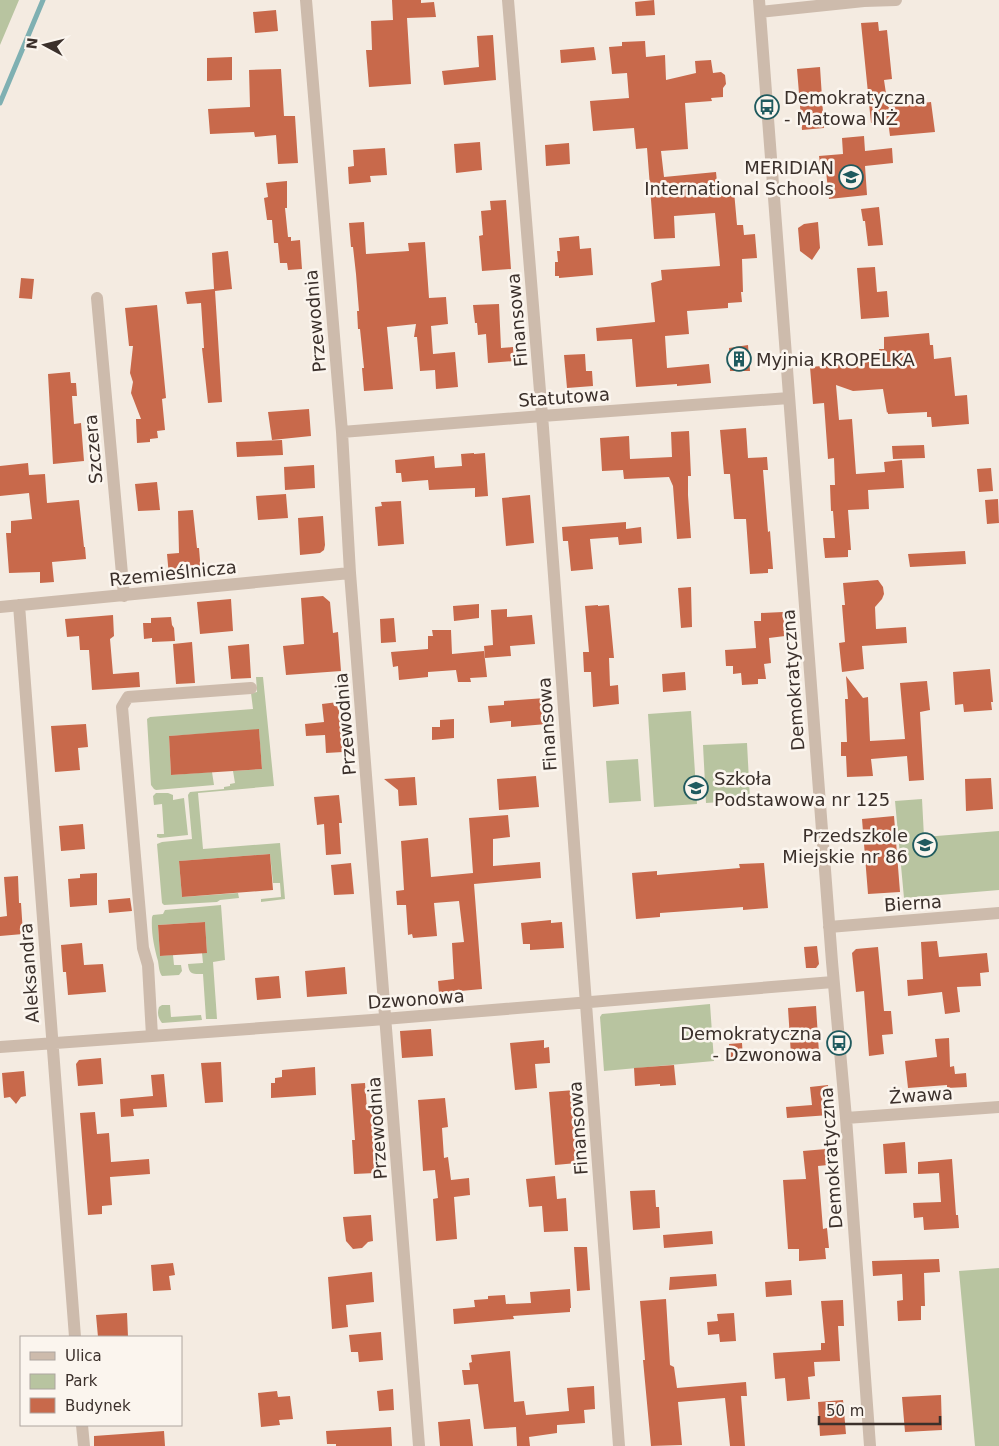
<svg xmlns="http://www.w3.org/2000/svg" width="999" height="1446" font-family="'DejaVu Sans',sans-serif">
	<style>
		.green { fill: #b8c4a0 }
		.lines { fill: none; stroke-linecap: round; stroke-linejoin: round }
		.stream { stroke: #7fb0b2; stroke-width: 5 }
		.building { fill: #c8694b }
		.minor { stroke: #cdbbac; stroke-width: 12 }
		.labels { text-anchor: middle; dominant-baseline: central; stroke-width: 5; stroke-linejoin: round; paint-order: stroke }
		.poi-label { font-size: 18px; fill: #3b302b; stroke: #fbf5ee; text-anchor: start }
		.street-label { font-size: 18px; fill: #3b302b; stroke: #fbf5ee }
	</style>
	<rect width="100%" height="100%" fill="#f4ebe1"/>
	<path class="green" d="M0,0H19L0,45Z
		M256,677H263L274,786L198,793L203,849L280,843L285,899L261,902V899L281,897L280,883H273L270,854L179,861L182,897L238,893L239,898L220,900L217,902L164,905L162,903L157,844L162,842L192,839L188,795L190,792L224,789V787L230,786V784L235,783L233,771L262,769L259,730L169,736L171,775L212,772L214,785L156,790L154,789L151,785L147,719L150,717L253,709L251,693L257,692Z
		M691,711L697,804L654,807L648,714Z
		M747,743L750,800L706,803L703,745Z
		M638,759L641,801L609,803L606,761Z
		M156,793H168L173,795V800L184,798L188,835L160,838L157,837V834H164L162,804L154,805L153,796Z
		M922,799L924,837L999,831V890L904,898L895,801Z
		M221,905L225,960L213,962L217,1019H206L203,974C193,974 189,975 188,964L203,963L202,953H207L205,922L158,925L160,956L173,955L174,965H181L182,971L179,975L162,976C159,972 159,967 158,961C154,947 151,932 152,917L153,915L163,914L165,910Z
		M710,1004L714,1061L604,1071L600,1017L602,1014Z
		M162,1005H170L171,1017L201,1015L202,1020L162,1023C158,1018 157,1013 159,1007Z
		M999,1268V1446H975L959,1271Z"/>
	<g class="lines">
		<path class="stream" d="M0,103L43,0"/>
	</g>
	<path class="building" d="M392,0H421V3L434,2L436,17L407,18L411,84L369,87L366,50H372L371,21L393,20Z
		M654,0L655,15L636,16L635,2Z
		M276,10L278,31L255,33L253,12Z
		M878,22L879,31L887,30L892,79L884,80L888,107L931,102L935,132L890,136L888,121L871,123L861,23Z
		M493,35L496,80L444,85L442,71L479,67L477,36Z
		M645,41L646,57L665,55L666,80L696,73L695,61L711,60L713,73L721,72L725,75L726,84L723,88V97L711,98L712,101L685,103L688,149L661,151L664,177L716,172L718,192L734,191L737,225H743L744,235L755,234L757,258L742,259L743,292H741L742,302L728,303V308L687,311L689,334L665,336L667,368L709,364L711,383L677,386V384L636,387L632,339L597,341L596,328L655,322L651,283L662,280L661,270L720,266L715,213L674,216L675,238L654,239L647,148L636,149L634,128L593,131L590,101L629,98L627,73L612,74L609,47L622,46V42Z
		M594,47L596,60L561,63L560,50Z
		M232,57V80L207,81V58Z
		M820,67L824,128L802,130L797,69Z
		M281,69L284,116H295L298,163L278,164L276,135L255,137L254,132L210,134L208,109L250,107L249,70Z
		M864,136L865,151L892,148L893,163L865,166L867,195L829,199L826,171H821L819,156L843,154L842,138Z
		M480,142L482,170L456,173L454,144Z
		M569,143L570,164L546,166L545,145Z
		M385,148L387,175L370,176L371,182L349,184L348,167L354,166L353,150Z
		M287,181V208H285L288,237H291V241L300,240L302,269L288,270L287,263H280L278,243H274L272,220H267L264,198L268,197L266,183Z
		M506,200L511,269L482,271L479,236L483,235L481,211L491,210L490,201Z
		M879,207L883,245L868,246L865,221H863L861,209Z
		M364,222L366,254L409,251L408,243L425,242L429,298L446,297L448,324L431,326L433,354L455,352L458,387L436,389L435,370L420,371L417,337H414L416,324L387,327L393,389L364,391L362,368H364L360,329H358L357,311H359L356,274L353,247H351L349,223Z
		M818,222L820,248L812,260L800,251L798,228L804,224Z
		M579,236L580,249L591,248L593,275L559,278V276H555V262H558L557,251H560L559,238Z
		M228,251L232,289L215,291L222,402L208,403L202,348H204L201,303L187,304L185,292L214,289L212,253Z
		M875,267L877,292L887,291L889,317L861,319L857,268Z
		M21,278L34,279L32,299L19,298Z
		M499,304L501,348L513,347L514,361L488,363L486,334L478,335L477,323H475L473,305Z
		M157,305L166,398L162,399L165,430L157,431L158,438L150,439V442L137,443L136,419H141L131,393L133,382L130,373L133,346H129L125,308Z
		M929,333L930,345H933L934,359L951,357L955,396L967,395L969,424L932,427L931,417H927V412L888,414V412L887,413L883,389L853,391L836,385L839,420L852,419L856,474L885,472L884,462L902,460L904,488L868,490L869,509L848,510L851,550H848V557L825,558L823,538H835L833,511H831L830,485H835L834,458L828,459L824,403L813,404L810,367L880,361L879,349H884V337Z
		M748,345L750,371H730L729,348Z
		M585,354L586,371H592L593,386L567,388L564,355Z
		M70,372L71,383H76L77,396H72L74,424L81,423L84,461L53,464L48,374Z
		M309,409L311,436L272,440L268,412Z
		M746,428L748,458L767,457L768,470H763L768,532L770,531L773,569H768V573L750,574L746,519H734L730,474H724L720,430Z
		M689,431L691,476H688V495L691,538L677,539L673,486L669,477L624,479L623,470L602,471L600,438L629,436L630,459L672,457L671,432Z
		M282,440L283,455L237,457L236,442Z
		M924,445L925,458L893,459L892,446Z
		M474,453V454L485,453L488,496L475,497V488L429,490L428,480L402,482L401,473H396L395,460L434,456L435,468L462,466L461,454Z
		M28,463L29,475L45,474L47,503L79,500L84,547H85L86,559L52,562L54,582L40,583V572L9,573L6,533H11V521L32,519L29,493L0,496V466Z
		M314,465L315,488L285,490L284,467Z
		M991,468L993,491L979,492L977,469Z
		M157,482L160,510L138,511L135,484Z
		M286,494L288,518L258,520L256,496Z
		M530,495L534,543L506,546L502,498Z
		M998,499L999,523L987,524L985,500Z
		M401,501L404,544L378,546L375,507L382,506L381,502Z
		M193,510L197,548H199L201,573L169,576L167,554L179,553L178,511Z
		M323,516L325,545L324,550L320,553L300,555L298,518Z
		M626,522V529L641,527L642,543L619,545L618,537L590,539L593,569L571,571L568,541H563L562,527Z
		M965,551L966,564L910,567L908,554Z
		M878,580L883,587L884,594L882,599L875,607L876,629L906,627L907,643L862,646L864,669L842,672L839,643L845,642L842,605H845L843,583Z
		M691,587L692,627L681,628L678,588Z
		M323,596L330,602L333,633L338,632L341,671L286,675L283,646L304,644L301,598Z
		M231,599L233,631L200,634L197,602Z
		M479,604V618L454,621L453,606Z
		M598,605V606L609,605L614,658H609L610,686L618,685L619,704L593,707L591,672H584L583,652H589L585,606Z
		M507,609V617L532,615L535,644L510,646L511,656L485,658L484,646L493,645L491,610Z
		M783,612L785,636L769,638L771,663L764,664L766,679H758V684L742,685L741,673L733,674V666H726L725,650L756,648L754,621H761V613Z
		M113,615L114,636L110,639L113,674L139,672L140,687L92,690L89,650H80L79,636L67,637L65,619Z
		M171,617L172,625L174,628L175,641L152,642V638L144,639L143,623H151V618Z
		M394,618L396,642L381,643L380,619Z
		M432,630H451L452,654L484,651L487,677L470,678L471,682H458L456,670L428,672V677L399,680L398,666L393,667L391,652L428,649V636H433Z
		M192,642L195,683L176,684L173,644Z
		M249,644L251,678L231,679L228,646Z
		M990,669L993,702H991L992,710L964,712L963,704L955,705L953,672Z
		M685,672L686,690L663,692L662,674Z
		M846,676L863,698L868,697L870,741L905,739L900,683L927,681L930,710L920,712L924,780L909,781L907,756L871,759L873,776L847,777L846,756H841V742H847L845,699H848Z
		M545,698L547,724L511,727V721L490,723L488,706L504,705V701Z
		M338,702L343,752L326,753L325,735L306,736L305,724L324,722L322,704Z
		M454,719V738L432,740V727H440V720Z
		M86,724L88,747L78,748L80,770L55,772L51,726Z
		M259,729L262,769L171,775L169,736Z
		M536,776L539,807L499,810L497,779Z
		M415,777L417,805L399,806L398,790L384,779Z
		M991,778L993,809L966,811L965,779Z
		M339,795L342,823H339L341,854L326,855L324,824L317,825L314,797Z
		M508,815L510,837L493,839V866L540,862L541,878L474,884L482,989L439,993L438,981L454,979L452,943L464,942L459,901L434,903L437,936L413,938L412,934L408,935L406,905H397L396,891L404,890L401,841L428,838L431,877L473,873L469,818Z
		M894,816L900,892L868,894L862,819Z
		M83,824L85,849L61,851L59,826Z
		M270,854L273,890L182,897L179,861Z
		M351,863L354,894L334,895L331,865Z
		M764,863L768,908L743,910V907L660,913V917L636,919L632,873L657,871V875L740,868L739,864Z
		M97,873V905L70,907L68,879L80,878V874Z
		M18,876L19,903H21L23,934L0,936V917L7,916L4,877Z
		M130,898L132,911L109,913L108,900Z
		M551,920V923L562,922L564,948L530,950V944H523L521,923Z
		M205,922L207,953L160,956L158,925Z
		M937,941L939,957L987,953L989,972L980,973L981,986L957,987L960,1012L945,1014L942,992L908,996L907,980L923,979L921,942Z
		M82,943L84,965L103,964L106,992L68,995L66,972H63L61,945Z
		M817,946L819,964L816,968H806L804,947Z
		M878,947L884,1011H891L893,1034L882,1035L884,1054L869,1056L864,991L856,992L852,953L856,949Z
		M345,967L347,994L307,997L305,971Z
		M279,976L281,998L257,1000L255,978Z
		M816,1006L819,1053L791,1055L788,1008Z
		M431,1029L433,1056L402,1058L400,1031Z
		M949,1038L950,1067L954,1066L955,1074L966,1073L967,1087L947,1088V1085L908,1088L905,1061L937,1057L935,1039Z
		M544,1040V1048L549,1047L550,1063L535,1064L537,1088L515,1090L510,1043Z
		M742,1043L743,1059L730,1060L729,1044Z
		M101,1058L103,1084L78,1086L76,1064L79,1060Z
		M221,1062L223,1102L205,1103L201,1063Z
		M674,1065L676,1085L660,1086V1084L635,1086L634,1068Z
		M315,1067L316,1095L271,1098V1083H275V1078L282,1077V1070Z
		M24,1071L26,1096L21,1097L16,1104L10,1097L4,1098L2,1073Z
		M164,1074L167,1107L133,1109L134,1116L121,1117L120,1099L153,1096L151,1075Z
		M365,1083L367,1109L374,1108L377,1140H373L375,1173L354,1174L352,1140H355L351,1084Z
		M828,1085L830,1115L787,1118L786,1107L812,1105L810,1087Z
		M575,1090L578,1129H574L577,1163L555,1165L549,1092Z
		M445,1098L448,1127L442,1128L444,1158L448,1157L451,1180L469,1178L470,1195L454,1197L457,1239L436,1241L433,1199L438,1198L435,1170L423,1171L418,1100Z
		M95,1112L97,1134L109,1133L111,1162L149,1159L150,1174L110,1177L112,1205L102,1206V1214L88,1215L80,1113Z
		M905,1142L907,1173L885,1174L883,1144Z
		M826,1149L828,1165L818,1166L823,1229L827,1228L829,1248H825L826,1259L799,1261V1249H788L783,1180L806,1179L803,1151Z
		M952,1159L956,1215H958L959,1228L924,1230L923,1217L914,1218L913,1203L941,1202L939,1173L918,1174V1162Z
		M555,1176L557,1199L566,1198L568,1231L544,1232L542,1206L529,1207L526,1179Z
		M655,1190L656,1207H659L660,1228L633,1230L630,1191Z
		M371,1215L373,1241L368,1242L362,1248L353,1249L346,1241L343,1217Z
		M712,1231L713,1244L664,1248L663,1235Z
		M574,1247H587L590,1290L577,1291Z
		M939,1259L940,1272L924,1273L925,1306H921V1320L898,1321L897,1301L903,1300L902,1274L873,1276L872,1261Z
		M173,1263L175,1275L169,1276L171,1290L153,1291L151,1265Z
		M372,1272L374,1302L346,1305L348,1327L332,1329L328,1277Z
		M716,1274L717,1286L669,1290L670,1277Z
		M791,1280L792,1295L766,1297L765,1282Z
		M570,1289L571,1308H570V1312L513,1316L514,1319L454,1324L453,1309L475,1307L474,1300L488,1299V1296L505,1295L506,1304L531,1303L530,1292Z
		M666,1299L670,1365L674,1367L677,1388L746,1382L747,1396H741L745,1446H730L725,1398L678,1402L682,1445L651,1446L643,1360H645L640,1301Z
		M843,1300L844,1326H838L840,1361L814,1362L815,1376L808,1377L810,1399L787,1401L785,1378L775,1379L773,1353L821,1350V1343H825L821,1301Z
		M127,1313L128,1337H98L96,1315Z
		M734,1313L736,1341L720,1342L719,1334L708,1335L707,1322L718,1321L717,1314Z
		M381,1332L383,1360L359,1362L358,1352H351L349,1335Z
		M510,1351L514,1402L524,1401L526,1415L569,1411L567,1388L594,1386L595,1409L584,1410L585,1423L557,1425V1433L529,1437L530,1446H517L516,1427L484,1429L478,1384L464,1385L462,1370H470L469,1363L472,1362L471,1355Z
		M393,1389L394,1410L379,1411L377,1391Z
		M277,1391L278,1397L290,1396L293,1419L279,1420L280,1425L261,1427L258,1393Z
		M941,1395L942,1430L905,1432L902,1397Z
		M843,1400L846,1434L820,1436L818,1402Z
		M470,1419L473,1446H440L438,1422Z
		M391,1427L392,1446H336V1444H327L326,1431Z
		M164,1431L165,1446H94V1436Z"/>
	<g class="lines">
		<path class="minor" d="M306,0L342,432L350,573L419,1446
			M508,0L543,428L619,1446
			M759,0L832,962L846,1118L870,1446
			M760,12L864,1L896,0
			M97,298L124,596
			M342,432L542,416L789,398
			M19,605L75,1337
			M0,607L350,573
			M829,927L999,913
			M152,1036L148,965L143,948L122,707L128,697L251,688
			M0,1047L372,1020L833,982
			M846,1118L999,1107
			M82,1425L84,1446"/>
	</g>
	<defs>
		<g id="bus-ring" transform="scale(1.25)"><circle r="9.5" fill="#fbf5ee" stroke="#1f5a5e" stroke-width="1.5"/><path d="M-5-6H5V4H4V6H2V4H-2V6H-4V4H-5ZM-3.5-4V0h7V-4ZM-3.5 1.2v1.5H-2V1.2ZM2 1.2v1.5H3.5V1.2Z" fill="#1f5a5e"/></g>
		<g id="school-ring" transform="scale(1.25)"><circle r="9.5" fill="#fbf5ee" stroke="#1f5a5e" stroke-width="1.5"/><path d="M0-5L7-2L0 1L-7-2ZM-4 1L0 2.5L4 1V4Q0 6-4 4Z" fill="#1f5a5e"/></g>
		<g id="building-ring" transform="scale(1.25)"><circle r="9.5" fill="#fbf5ee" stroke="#1f5a5e" stroke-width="1.5"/><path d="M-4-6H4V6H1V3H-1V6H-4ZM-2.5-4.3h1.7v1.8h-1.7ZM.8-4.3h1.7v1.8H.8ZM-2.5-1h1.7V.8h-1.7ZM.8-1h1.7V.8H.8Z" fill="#1f5a5e"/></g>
	</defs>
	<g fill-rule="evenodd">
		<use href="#bus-ring" x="767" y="107"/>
		<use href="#school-ring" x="851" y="177"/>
		<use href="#building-ring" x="739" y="359"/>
		<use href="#school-ring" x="696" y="788"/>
		<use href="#school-ring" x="925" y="845"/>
		<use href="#bus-ring" x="839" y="1043"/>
	</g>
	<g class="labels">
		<g class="poi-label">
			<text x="784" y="97">Demokratyczna<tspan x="784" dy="21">- Matowa NŻ</tspan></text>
			<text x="834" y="167" text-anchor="end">MERIDIAN<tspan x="834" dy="21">International Schools</tspan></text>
			<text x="756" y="359">Myjnia KROPELKA</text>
			<text x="714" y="778">Szkoła<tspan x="714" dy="21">Podstawowa nr 125</tspan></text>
			<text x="908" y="835" text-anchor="end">Przedszkole<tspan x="908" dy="21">Miejskie nr 86</tspan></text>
			<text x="822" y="1033" text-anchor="end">Demokratyczna<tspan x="822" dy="21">- Dzwonowa</tspan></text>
		</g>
		<g class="street-label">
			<text transform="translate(517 320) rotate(-95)">Finansowa</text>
			<text transform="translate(315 321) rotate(-95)">Przewodnia</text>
			<text transform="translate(564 397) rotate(-4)">Statutowa</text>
			<text transform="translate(93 449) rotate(-95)">Szczera</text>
			<text transform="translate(173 573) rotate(-6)">Rzemieślnicza</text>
			<text transform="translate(793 680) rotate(-94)">Demokratyczna</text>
			<text transform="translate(345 724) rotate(-95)">Przewodnia</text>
			<text transform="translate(547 724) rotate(-94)">Finansowa</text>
			<text transform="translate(913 903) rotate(-4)">Bierna</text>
			<text transform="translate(29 973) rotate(-94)">Aleksandra</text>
			<text transform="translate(416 999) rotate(-4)">Dzwonowa</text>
			<text transform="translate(921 1095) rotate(-4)">Żwawa</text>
			<text transform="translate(377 1128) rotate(-94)">Przewodnia</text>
			<text transform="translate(578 1128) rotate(-94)">Finansowa</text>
			<text transform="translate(831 1158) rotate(-94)">Demokratyczna</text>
		</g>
	</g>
	<rect x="20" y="1336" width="162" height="90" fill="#fbf5ee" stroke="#aea6a0"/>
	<rect x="30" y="1352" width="25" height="8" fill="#cdbbac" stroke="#aea6a0"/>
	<text x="65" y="1361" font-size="15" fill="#3b302b">Ulica</text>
	<rect x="30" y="1374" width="25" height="15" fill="#b8c4a0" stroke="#aea6a0"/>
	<text x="65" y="1386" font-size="15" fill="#3b302b">Park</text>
	<rect x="30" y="1398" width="25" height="15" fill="#c8694b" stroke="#aea6a0"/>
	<text x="65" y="1411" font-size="15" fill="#3b302b">Budynek</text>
	<g transform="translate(45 45) rotate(277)" stroke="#fbf5ee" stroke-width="4" paint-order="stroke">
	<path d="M0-4L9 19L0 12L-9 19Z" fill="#3b302b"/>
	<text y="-8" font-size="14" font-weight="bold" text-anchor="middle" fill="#3b302b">N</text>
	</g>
	<path d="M819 1416v8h121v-8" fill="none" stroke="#3b302b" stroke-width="2.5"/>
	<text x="826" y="1416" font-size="15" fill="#3b302b" stroke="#fbf5ee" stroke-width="4" paint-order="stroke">50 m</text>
</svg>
